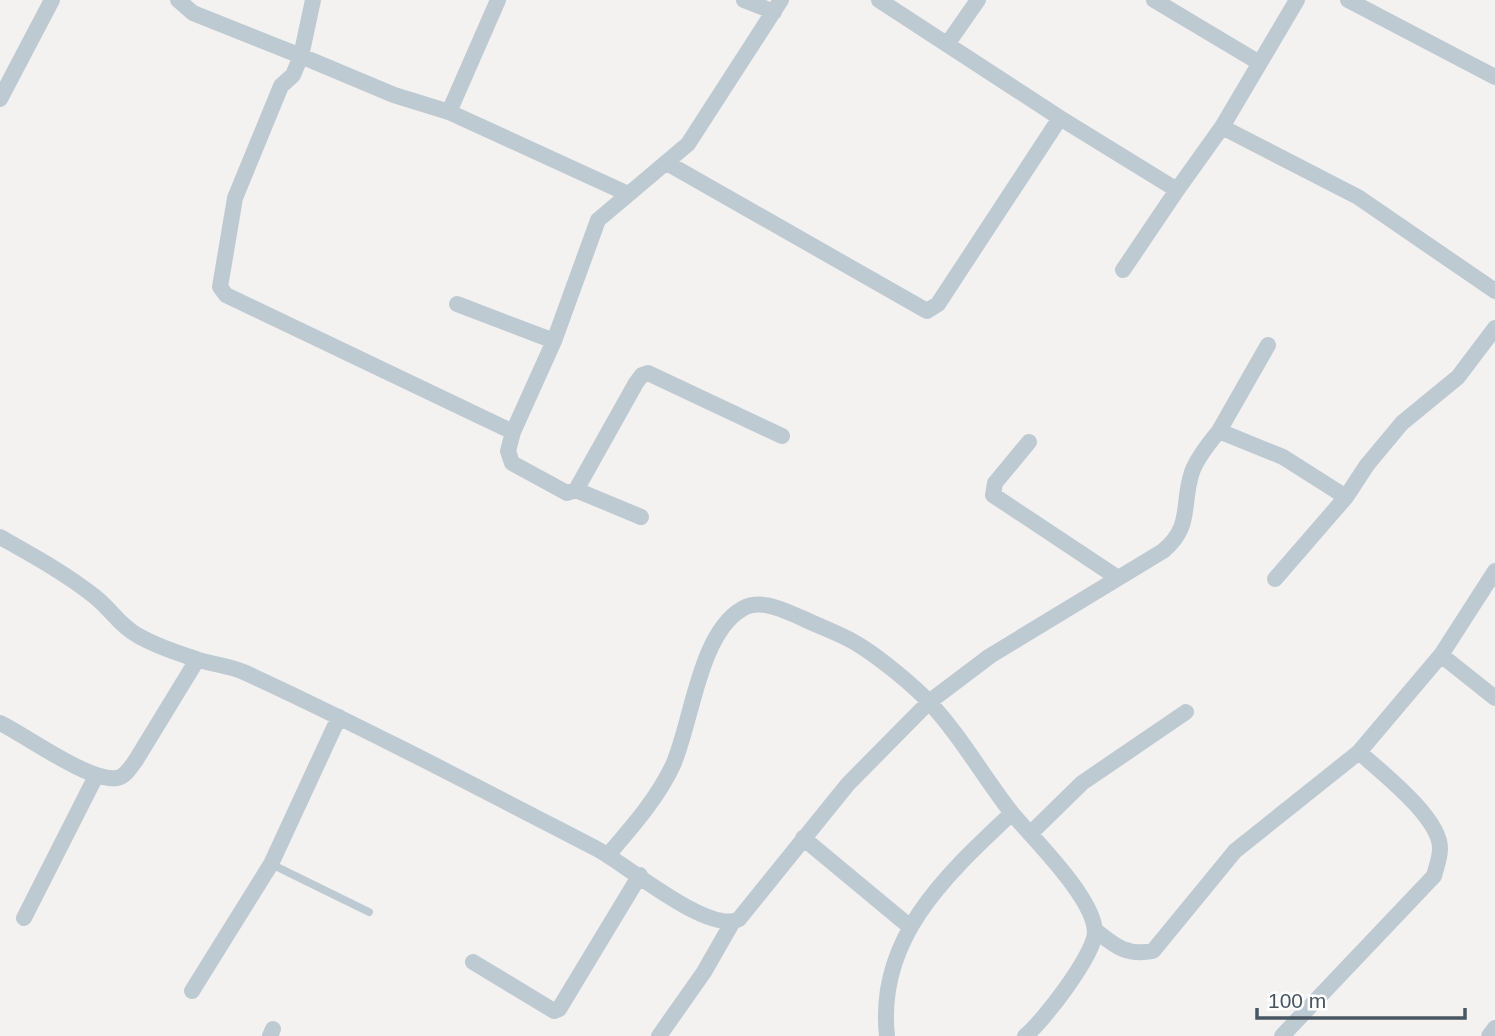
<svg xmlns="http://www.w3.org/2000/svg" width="1495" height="1036" font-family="Helvetica,sans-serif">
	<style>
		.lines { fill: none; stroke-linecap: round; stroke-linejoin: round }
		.service { stroke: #becad2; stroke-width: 8 }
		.minor { stroke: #becad2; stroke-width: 16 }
	</style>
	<rect width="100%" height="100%" fill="#f4f1f1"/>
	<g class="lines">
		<path class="service" d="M271,864L369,912"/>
		<path class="minor" d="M178,0L193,13L301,56L313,0
			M744,0L774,12
			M879,0L1060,118L1177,190L1222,127L1297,0
			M1154,0L1258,62
			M1348,0L1495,77
			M948,43L978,0
			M0,99L52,0
			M449,112L498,0
			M1222,127L1358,197L1495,291
			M667,163L927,311L938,304L1060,118
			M1123,270L1177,190
			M457,304L554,341
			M1219,431L1268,345
			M513,432L226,295L220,287L235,198L281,86L293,75L301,56L394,95L449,112L626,193
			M1029,442L995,483L993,495L1118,578
			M576,490L636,383L642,375L648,373L782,436
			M641,517L576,490L567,493L512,463L508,451L513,432L554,341L598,220L688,144L781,0
			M0,537C32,555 65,573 94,596C110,608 119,625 137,635C154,645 177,653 196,659C213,665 229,665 246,673C365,728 481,789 597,849C627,865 709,935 739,919L848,784L929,702L990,656L1163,551C1193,526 1181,505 1192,472C1197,458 1209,443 1219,431L1283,457L1346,497L1367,465L1402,423L1458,377L1495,328
			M1275,579L1346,497
			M1441,655L1495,698
			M0,723C27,736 89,782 117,778C125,777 131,767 136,760L197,660
			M1031,833L1082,783L1186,712
			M803,838L909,926
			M608,855C632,827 657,799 673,765C692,722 699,634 742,609C761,598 783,610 802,618C820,627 842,634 859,645C880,658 912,684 929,702C960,735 983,776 1011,812C1033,839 1094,897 1095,932C1095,954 1043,1022 1025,1036
			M24,918L96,776
			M1095,930C1115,946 1126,956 1153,951L1235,851L1359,752L1441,655L1495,571
			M473,962L554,1011L559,1009L640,875
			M192,991L271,864L339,717
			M270,1036L273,1029
			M659,1036L704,972L732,923
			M887,1036C876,938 947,874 1012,813
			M1282,1036L1434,876C1436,868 1440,858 1440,849C1441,818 1381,772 1359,752
			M1489,1036L1495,1028"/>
	</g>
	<path d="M1257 1008v10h208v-10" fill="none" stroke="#475661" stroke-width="3.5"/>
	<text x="1268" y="1008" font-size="21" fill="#475661" stroke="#ffffff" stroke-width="5" paint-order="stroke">100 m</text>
</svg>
